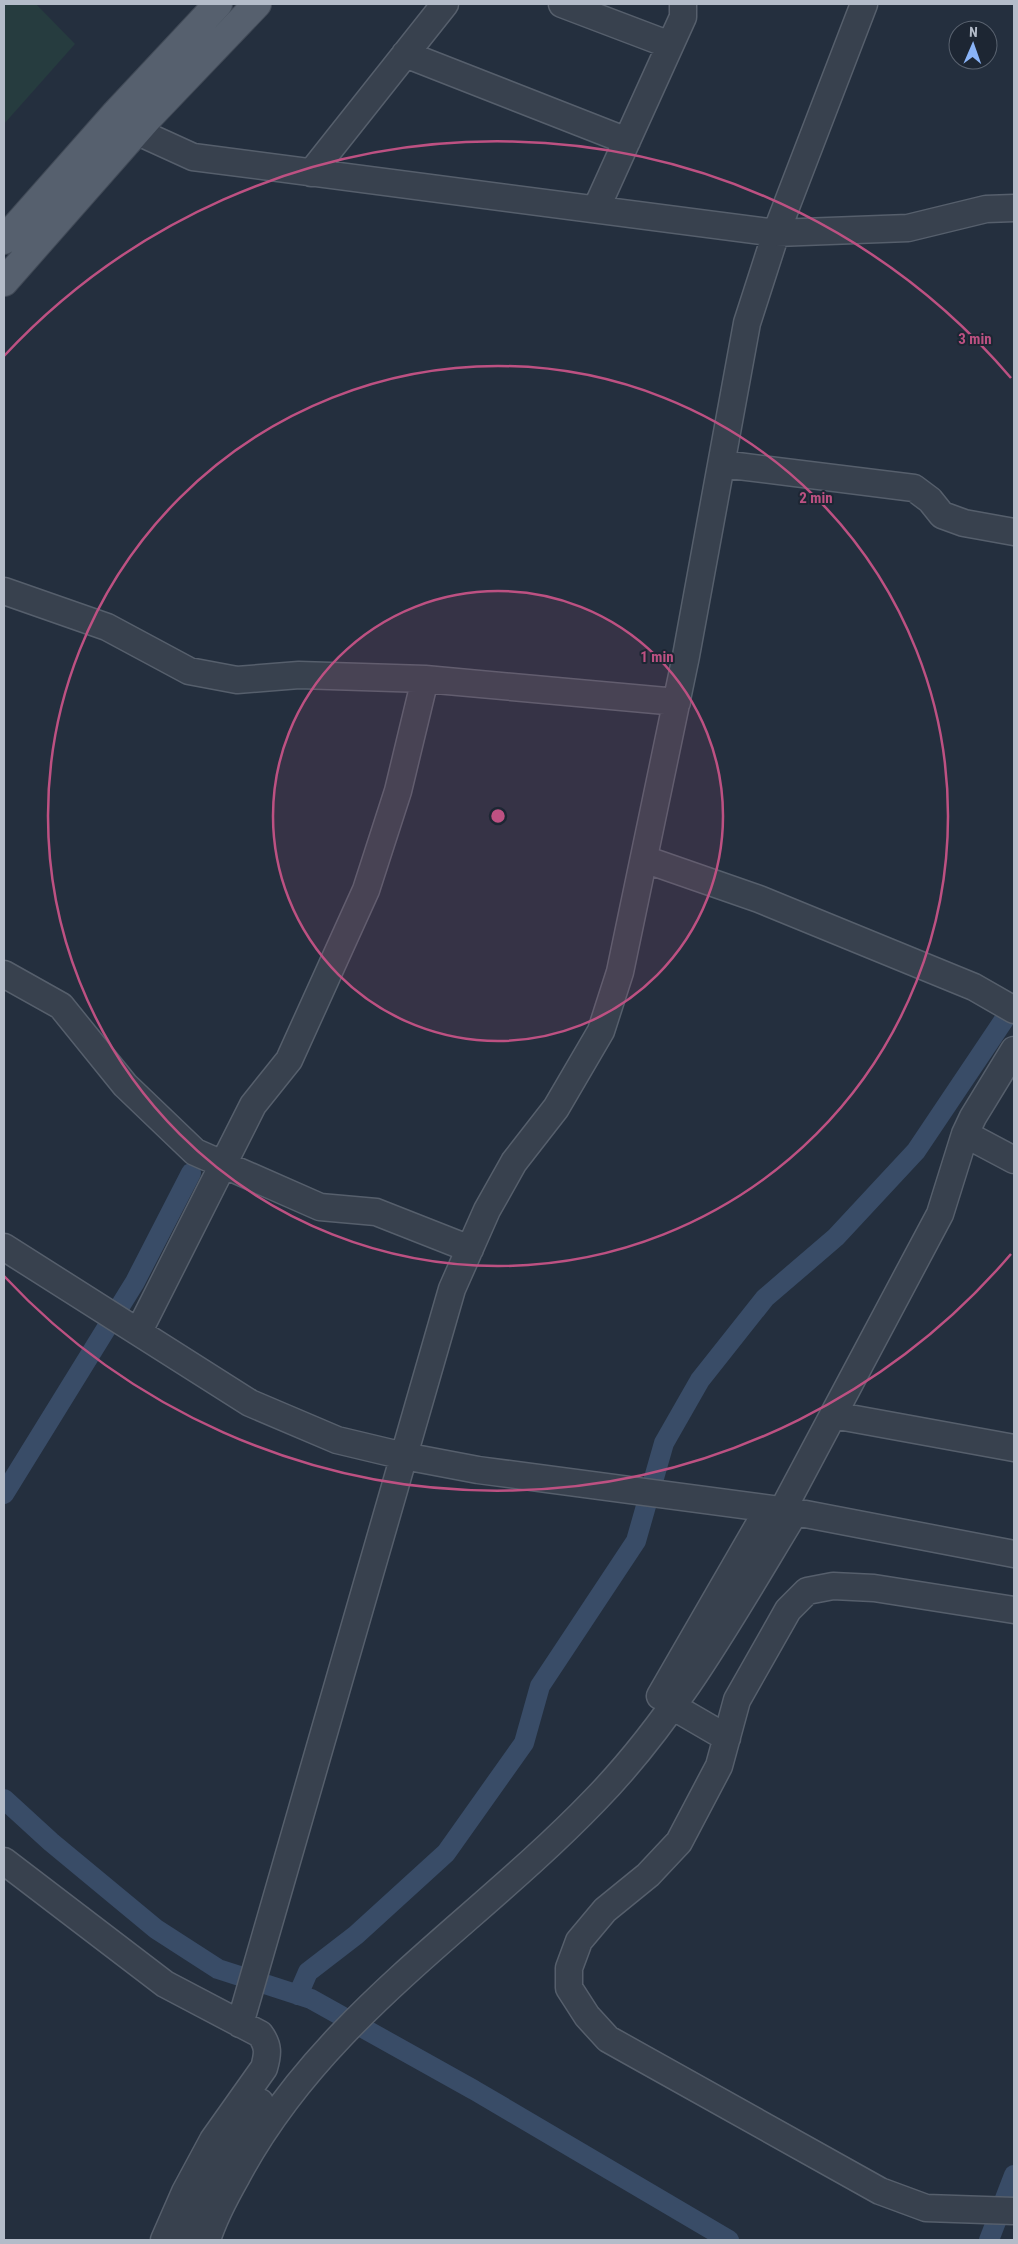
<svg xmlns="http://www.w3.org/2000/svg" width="1018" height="2244" font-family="'Roboto Condensed',sans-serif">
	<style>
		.green { fill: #263c3f }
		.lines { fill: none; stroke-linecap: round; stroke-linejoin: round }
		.canal { stroke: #394c67; stroke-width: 20 }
		.minor-casing { stroke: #565f6c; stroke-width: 29 }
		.major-casing { stroke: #414a57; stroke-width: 30 }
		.minor { stroke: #38414e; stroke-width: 26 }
		.major { stroke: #56606e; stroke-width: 28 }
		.ring { fill: none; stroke: #bd5182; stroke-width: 2.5 }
		.centre { fill: #bd5182; stroke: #1d2633; stroke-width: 2.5 }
		.ring-label { font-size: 15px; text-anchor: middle; font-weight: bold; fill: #bd5182; stroke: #1d2633; stroke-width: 4; stroke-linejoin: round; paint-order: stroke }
	</style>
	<rect width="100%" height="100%" fill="#242f3e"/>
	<path class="green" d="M4,4H36L75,44L4,124Z"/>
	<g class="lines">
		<path class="canal" d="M4,1494L135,1282L191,1173
			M4,1799L51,1842L156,1929L218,1969L311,1999L474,2090L729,2240
			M298,1995L308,1972L356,1935L446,1853L524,1743L540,1686L636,1541L664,1443L700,1380L765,1298L836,1237L916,1151L1014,1005
			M989,2240L1014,2175"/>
		<g class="minor-casing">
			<path id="minor" d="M562,4L670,45
				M405,54L627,141
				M120,117L136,131L193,157L776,233L908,228L986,209L1014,208
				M311,173L445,4
				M596,209L683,17V4
				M722,464L914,488L930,500L942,515L964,523L1014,532
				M4,591L107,627L189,671L237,680L299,675L425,679L677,702
				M644,859L759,899L974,987L1014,1010
				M4,974L61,1006L125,1085L195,1152L320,1207L376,1212L470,1249
				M965,1134L1014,1160
				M4,1247L250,1403L337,1440L404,1456L478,1470L795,1512L1014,1554
				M139,1331L253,1105L289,1060L366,890L398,791L425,679
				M833,1415L1014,1448
				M782,1511L940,1214L965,1134L973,1117L1014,1050
				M1014,1610L874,1588L833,1586L807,1591L788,1610L737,1700L719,1766L679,1842L648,1875L605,1910L579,1941L569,1968V1988L587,2016L608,2039L880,2191L926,2208L1014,2211
				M660,1696L768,1509
				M672,1706L727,1738
				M4,1861L165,1984L260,2034C269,2046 268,2054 264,2068L213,2140L185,2192L164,2240
				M240,2024L452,1289L487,1210L514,1162L556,1108L601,1031L620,972L686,656L747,323L776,233L864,4
				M187,2240L201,2197L260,2102
				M207,2240C214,2217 225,2197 237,2176C321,2018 474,1926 595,1800C677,1716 734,1612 795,1512"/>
		</g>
		<g class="major-casing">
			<path id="major" d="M4,240L116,113L218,4
				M4,282L150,116L257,4"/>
		</g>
		<use href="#minor" class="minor"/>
		<use href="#major" class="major"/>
	</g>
	<circle cx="498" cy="816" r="225" fill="#bd5182" fill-opacity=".12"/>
	<g class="ring">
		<circle cx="498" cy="816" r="225"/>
		<circle cx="498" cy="816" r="450"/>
		<path d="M1011 1254A675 675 0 0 1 4 1276M4 356A675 675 0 0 1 1011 378"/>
	</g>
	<circle cx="498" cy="816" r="8" class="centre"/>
	<g class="ring-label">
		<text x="975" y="344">3 min</text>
		<text x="816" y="503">2 min</text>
		<text x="657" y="662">1 min</text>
	</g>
	<rect width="1018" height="2244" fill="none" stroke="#b4bcc9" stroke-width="10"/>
	<g transform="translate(973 45) rotate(2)"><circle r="24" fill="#1d2633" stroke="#59626f"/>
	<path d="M0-4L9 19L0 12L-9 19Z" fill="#8ab4f8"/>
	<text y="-8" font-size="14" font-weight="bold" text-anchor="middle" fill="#b4bcc9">N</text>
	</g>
</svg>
